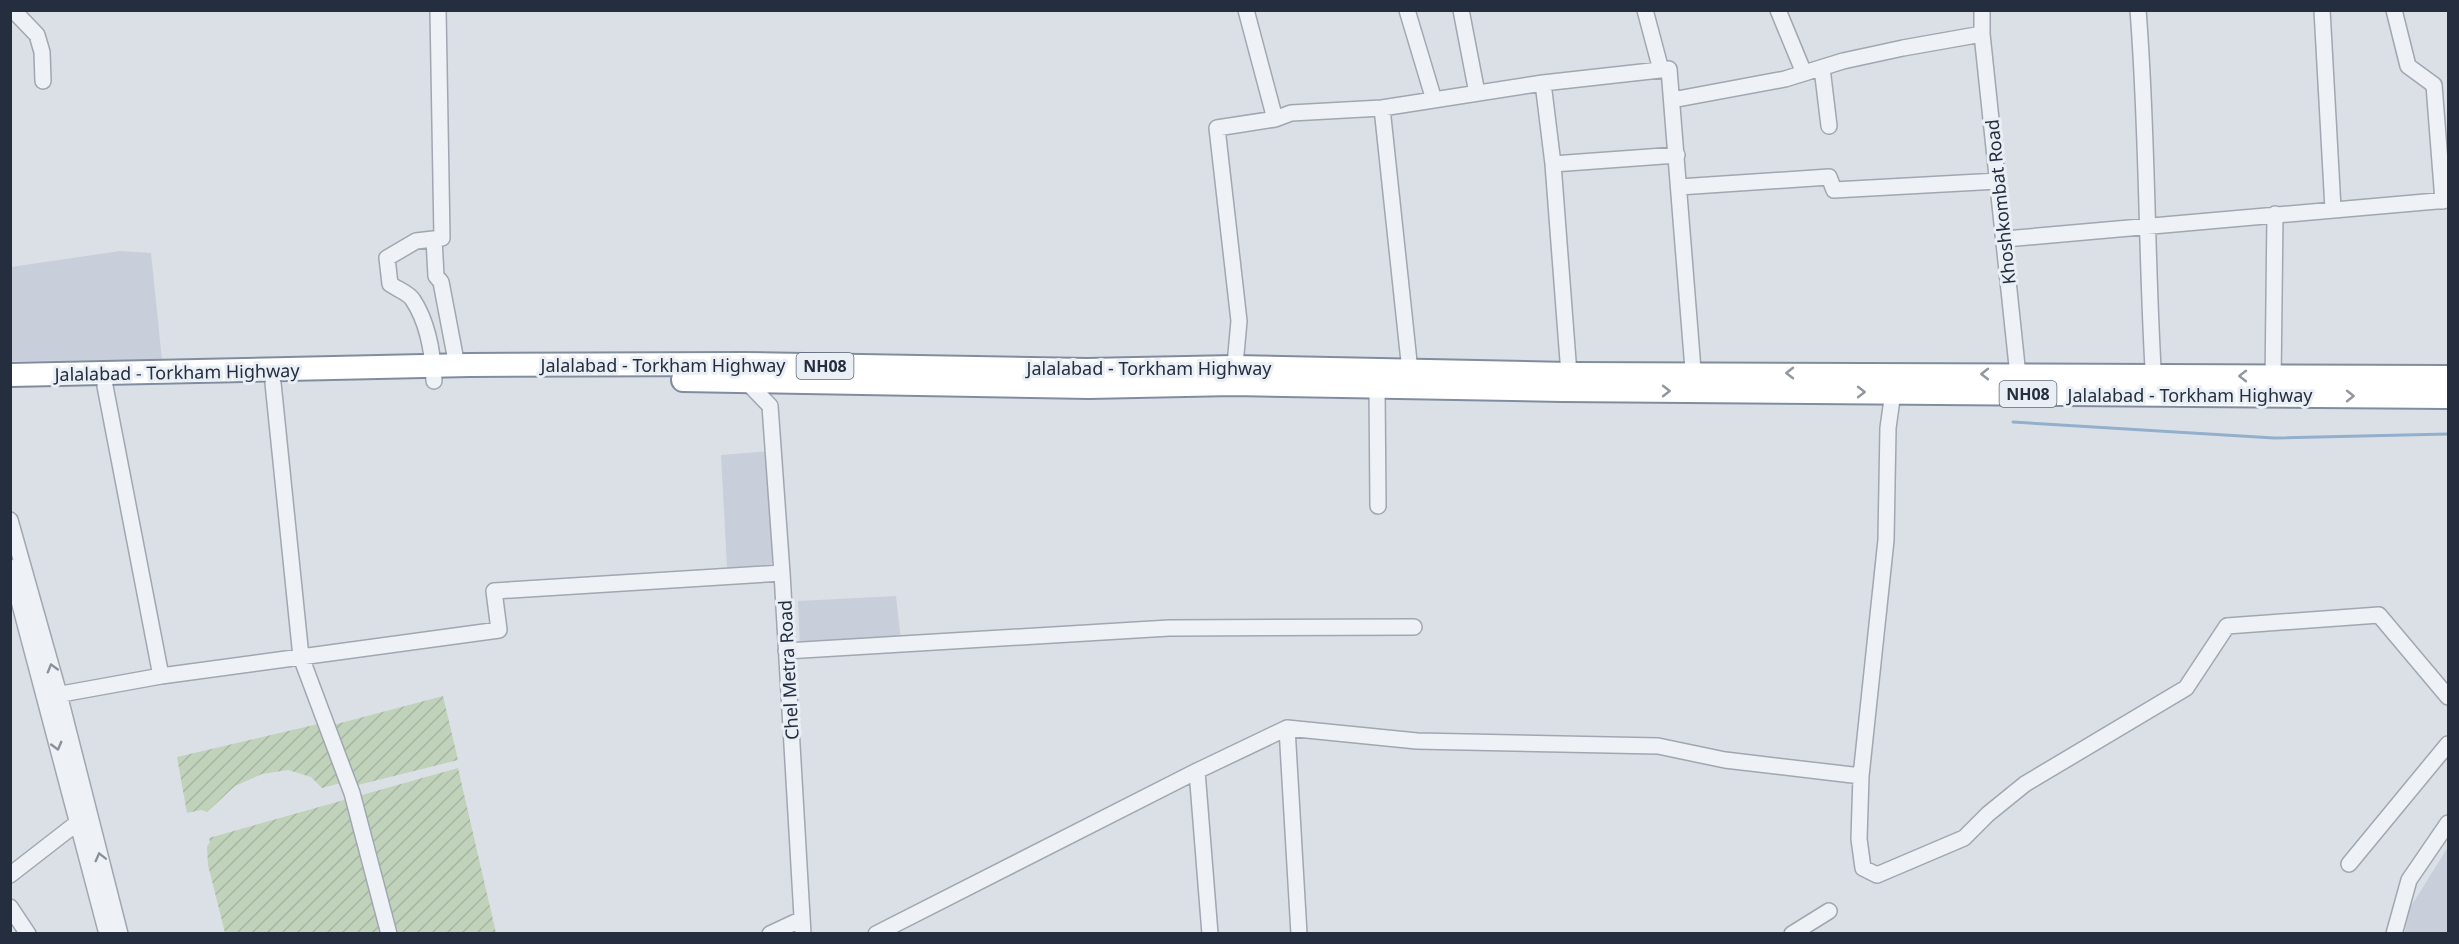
<svg xmlns="http://www.w3.org/2000/svg" width="2459" height="944" font-family="'Noto Sans',sans-serif">
	<style>
		.built { fill: #c9cfda }
		.garden { fill: url(#garden-furrows) }
		.lines { fill: none; stroke-linecap: round; stroke-linejoin: round }
		.stream { stroke: #92afcc; stroke-width: 3 }
		.minor-casing { stroke: #a0a7b1; stroke-width: 18 }
		.highway-casing { stroke: #818d9f; stroke-width: 26 }
		.minor { stroke: #eef1f5; stroke-width: 15 }
		.highway { stroke: #fff; stroke-width: 22 }
		.oneway { stroke: #92969f }
		.oneway2 { stroke: #89909a }
		.labels { text-anchor: middle; dominant-baseline: central; stroke-width: 6; stroke-linejoin: round; paint-order: stroke }
		.shield { fill: #eaeff5; stroke: #5f6876; stroke-width: 1.5 }
		.shield-label { font-size: 16px; font-weight: bold; fill: #242e3f }
		.street-label { font-size: 18px; fill: #242e3f; stroke: #eaeff5 }
	</style>
	<defs>
		<pattern id="garden-furrows" width="10" height="10" patternUnits="userSpaceOnUse" patternTransform="scale(1.5)"><rect width="10" height="10" fill="#c1d2bb"/><path d="M-1 1l2-2M0 10L10 0M9 11l2-2" fill="none" stroke="#a6b5a2"/></pattern>
	</defs>
	<rect width="100%" height="100%" fill="#dbe0e7"/>
	<path class="built" d="M120,251L151,253L162,360L11,361V267Z
		M770,451L772,565L727,568L721,455Z
		M896,596L901,640L800,648L798,601Z
		M2448,847V933H2405L2408,911Z"/>
	<path class="garden" d="M443,696L458,760L354,786L333,725Z
		M318,724L341,783L322,788L311,777L288,770L262,774L235,786L207,812L201,810L187,813L177,757Z
		M458,768L496,933H225L208,865L207,847L210,842L209,838Z"/>
	<g class="lines">
		<path class="stream" d="M2013,422L2274,438L2448,434"/>
		<g class="minor-casing">
			<path id="minor" d="M13,10L37,35L42,52L43,81
				M1246,10L1275,119
				M1407,10L1434,100
				M1461,10L1477,93
				M1645,10L1661,70
				M1778,10L1804,73
				M1982,10V34L2019,385
				M2138,10C2148,135 2146,260 2154,385
				M2322,10L2333,209
				M2394,10L2408,66L2434,85L2443,201
				M1822,68L1829,126
				M1543,83L1553,164L1569,374L1566,381
				M1672,100L1785,79L1843,61L1903,48L1982,34
				M1382,108L1410,371L1408,377
				M1553,164L1677,155
				M1679,187L1829,177L1834,190L1998,181
				M434,239L436,276L441,282L457,366
				M2005,239L2448,200
				M1234,376L1239,321L1217,128L1275,119L1291,113L1382,108L1543,83L1669,69L1694,382
				M745,380L770,406
				M434,381C433,354 428,323 413,300C409,293 397,289 390,284L387,258L416,241L442,238L438,10
				M273,383L301,657L352,793L389,934
				M2273,384L2275,214
				M1377,388L1378,506
				M1893,392L1888,428L1886,540L1861,776L1859,839L1863,868L1877,875L1964,838L1988,814L2025,784L2186,688L2227,626L2379,615L2448,697
				M770,406L782,573L803,934
				M10,520L59,694L120,934
				M10,567L107,934
				M786,651L1169,628L1414,627
				M161,676L499,630L494,591L782,573
				M45,697L161,676L105,386
				M1287,728L1299,934
				M1197,771L1210,934
				M2349,864L2448,744
				M10,875L77,823
				M10,907L28,934
				M770,934L802,919
				M876,934L1197,771L1287,728L1417,741L1658,746L1725,760L1861,776
				M1792,934L1829,911
				M2394,934L2409,880L2448,823"/>
		</g>
		<g class="highway-casing">
			<path id="highway" d="M10,375L469,365L744,364L1087,370L1235,367L1569,374L2448,377
				M683,380L1089,387L1233,384L1562,390L2448,397"/>
		</g>
		<use href="#minor" class="minor"/>
		<use href="#highway" class="highway"/>
	</g>
	<defs><path id="oneway-chevron" d="M-2-3.5L2.5 0L-2 3.5" fill="none" stroke-width="1.6" stroke-linecap="round" stroke-linejoin="round" transform="scale(1.5)"/></defs>
	<g class="oneway">
		<use href="#oneway-chevron" transform="translate(1790 373) rotate(-180)"/>
		<use href="#oneway-chevron" transform="translate(1985 374) rotate(-180)"/>
		<use href="#oneway-chevron" transform="translate(2243 376) rotate(-180)"/>
		<use href="#oneway-chevron" transform="translate(1666 391)"/>
		<use href="#oneway-chevron" transform="translate(1861 392)"/>
		<use href="#oneway-chevron" transform="translate(2350 396)"/>
	</g>
	<g class="oneway2">
		<use href="#oneway-chevron" transform="translate(52 668) rotate(-106)"/>
		<use href="#oneway-chevron" transform="translate(57 746) rotate(75)"/>
		<use href="#oneway-chevron" transform="translate(100 857) rotate(-104)"/>
	</g>
	<g class="labels">
		<g class="shield">
			<rect x="796.5" y="353" width="57" height="26" rx="4.5"/>
			<rect x="1999.5" y="381" width="57" height="26" rx="4.5"/>
		</g>
		<g class="shield-label">
			<text x="825" y="366">NH08</text>
			<text x="2028" y="394">NH08</text>
		</g>
		<g class="street-label">
			<text transform="translate(2000 202) rotate(-96)">Khoshkombat Road</text>
			<text x="663" y="365">Jalalabad - Torkham Highway</text>
			<text x="1149" y="368">Jalalabad - Torkham Highway</text>
			<text transform="translate(177 372) rotate(-1)">Jalalabad - Torkham Highway</text>
			<text x="2190" y="395">Jalalabad - Torkham Highway</text>
			<text transform="translate(788 670) rotate(-93)">Chel Metra Road</text>
		</g>
	</g>
	<rect width="2459" height="944" fill="none" stroke="#242e3f" stroke-width="24"/>
</svg>
